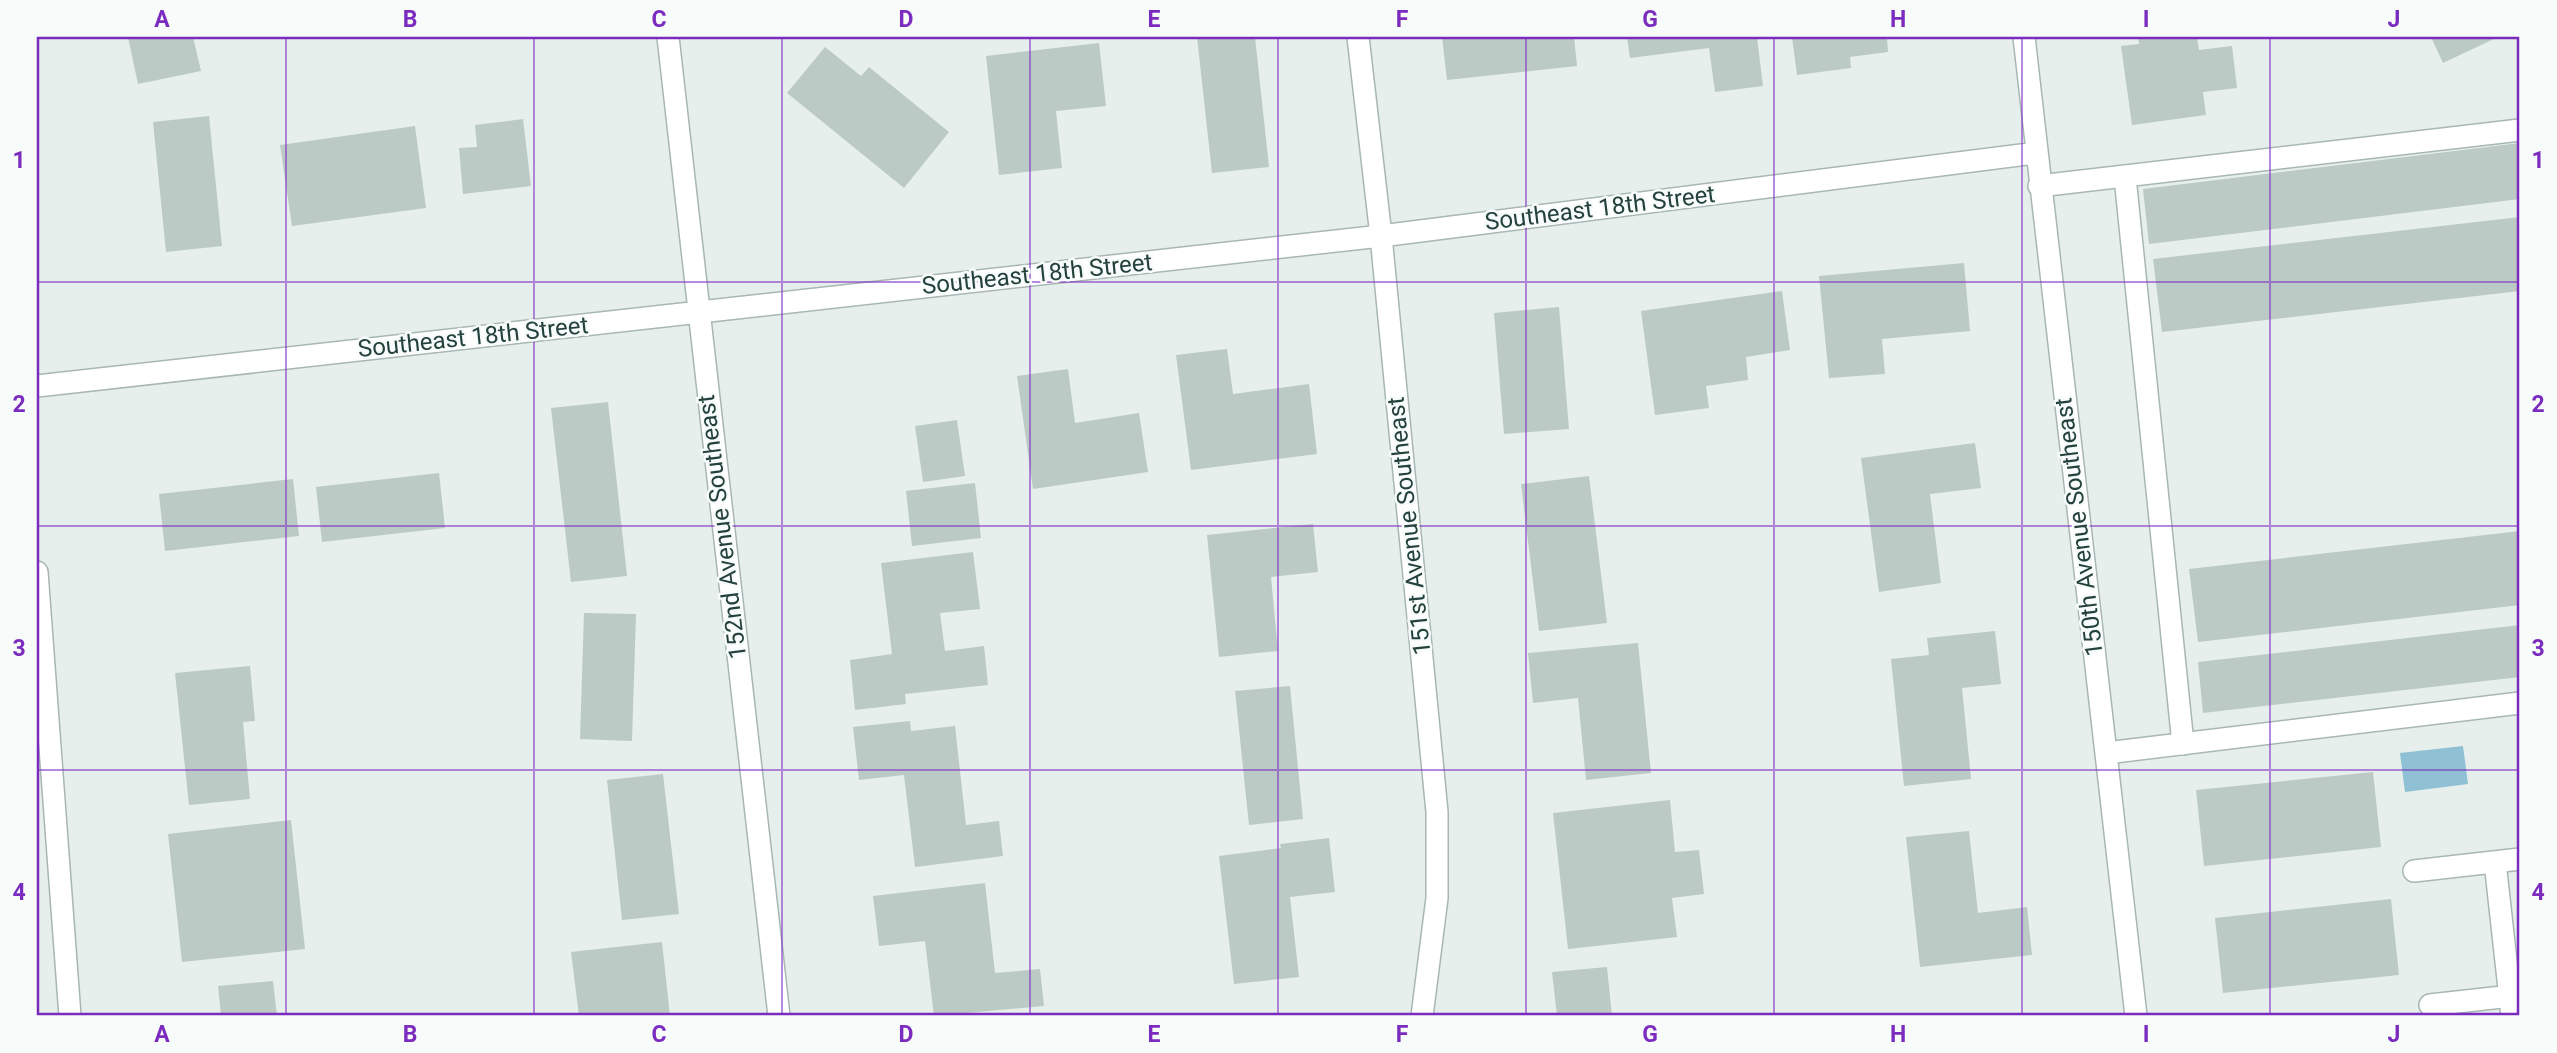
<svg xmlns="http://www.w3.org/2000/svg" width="2557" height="1053" font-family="Roboto,sans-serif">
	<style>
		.water { fill: #8fc0d3 }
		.building { fill: #bbcac5 }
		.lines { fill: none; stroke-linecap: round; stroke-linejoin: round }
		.lane-casing { stroke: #a8b7b4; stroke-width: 24 }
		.street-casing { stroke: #a8b7b4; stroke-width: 24 }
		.lane { stroke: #fff; stroke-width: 21 }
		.street { stroke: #fff; stroke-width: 21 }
		.grid { fill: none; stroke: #7b2cbf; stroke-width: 2; stroke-opacity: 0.55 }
		.labels { text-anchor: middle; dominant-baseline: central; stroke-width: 5; stroke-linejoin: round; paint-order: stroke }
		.street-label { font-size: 24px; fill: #24413d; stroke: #f7fbf9 }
		.neatline { fill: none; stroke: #7b2cbf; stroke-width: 2.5 }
		.grid-label { font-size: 23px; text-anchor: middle; font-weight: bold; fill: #7b2cbf }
	</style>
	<rect width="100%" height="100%" fill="#e6efec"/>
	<path class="water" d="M2463,746L2468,784L2405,792L2400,753Z"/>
	<path class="building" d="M128,37H193L201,71L138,84Z
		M1197,37H1255L1269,167L1212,173Z
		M1442,37H1574L1577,66L1447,80Z
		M1627,37H1757L1763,86L1715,92L1709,48L1630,58Z
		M1792,37H1887L1888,52L1850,57L1851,68L1797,75Z
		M2138,37H2197L2199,50L2232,46L2237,88L2203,92L2206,115L2132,125L2121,46L2139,44Z
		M2431,37H2498L2443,63Z
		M1099,43L1106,106L1056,111L1062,168L999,175L986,56Z
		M825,47L861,76L869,67L949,132L904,188L787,93Z
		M209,116L222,246L166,252L153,122Z
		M523,119L531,186L463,194L459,148L477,147L475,125Z
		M415,126L426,208L292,226L280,145Z
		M2520,143V199L2149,244L2143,189Z
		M2520,217V291L2162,332L2153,259Z
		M1964,263L1970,331L1882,339L1885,374L1829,378L1819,276Z
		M1782,291L1790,350L1746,357L1748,380L1706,386L1709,408L1655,415L1641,311Z
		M1559,307L1569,429L1504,434L1494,313Z
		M1227,349L1233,394L1309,384L1317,454L1191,470L1176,355Z
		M1068,369L1075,423L1139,413L1148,472L1033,489L1017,376Z
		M608,402L627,576L571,582L551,408Z
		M957,420L965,476L923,482L915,426Z
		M1975,443L1981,488L1930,494L1941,583L1879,592L1861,458Z
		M439,473L445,528L322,542L316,487Z
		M1589,476L1607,623L1539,631L1521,484Z
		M293,479L299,536L165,551L159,494Z
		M975,483L981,538L912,546L906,491Z
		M1313,524L1318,572L1271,577L1278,651L1219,657L1207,535Z
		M2520,531V605L2198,642L2189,569Z
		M973,552L980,609L940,613L945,651L984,646L988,685L905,694L906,704L855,710L850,660L892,654L881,563Z
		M584,613L636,614L632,741L580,739Z
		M2520,625V677L2203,713L2198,662Z
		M1995,631L2001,684L1962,688L1971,779L1904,786L1891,659L1929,655L1927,638Z
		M1638,643L1651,773L1586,780L1578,698L1533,703L1528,653Z
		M250,666L255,721L243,722L250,799L189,805L175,673Z
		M1290,686L1303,819L1249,825L1235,691Z
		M910,721L911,731L955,726L966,825L999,821L1003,856L915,867L904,775L859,780L853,727Z
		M2373,772L2381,847L2204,866L2196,790Z
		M663,774L679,914L622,920L607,780Z
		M1670,800L1675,852L1699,850L1704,894L1672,898L1677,937L1568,949L1553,813Z
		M291,820L305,949L182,962L168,834Z
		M1969,831L1978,913L2027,907L2032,955L1920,967L1906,837Z
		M1329,838L1335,892L1290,897L1299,977L1234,984L1219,856L1281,848L1280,844Z
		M985,883L995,973L1040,969L1044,1006L934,1016L925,941L879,946L873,896Z
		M2391,899L2399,975L2223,993L2215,918Z
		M662,942L670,1016H579L571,952Z
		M1607,967L1612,1016H1557L1552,972Z
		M273,981L277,1016H221L218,986Z"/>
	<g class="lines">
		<g class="lane-casing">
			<path id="lane" d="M2125,177L2183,744
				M2495,862L2512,1016
				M2414,871L2520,859
				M2430,1005L2520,995"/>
		</g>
		<g class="street-casing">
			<path id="street" d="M668,37L779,1016
				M1358,37L1381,236L1437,812V898L1422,1016
				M2024,37L2136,1016
				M2039,186L2520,130
				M37,386L1381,236L2036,153
				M37,572L70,1016
				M2106,753L2520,703"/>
		</g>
		<use href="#lane" class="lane"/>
		<use href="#street" class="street"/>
	</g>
	<path class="grid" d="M286,37V1016M534,37V1016M782,37V1016M1030,37V1016M1278,37V1016M1526,37V1016M1774,37V1016M2022,37V1016M2270,37V1016M37,282H2520M37,526H2520M37,770H2520"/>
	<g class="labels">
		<g class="street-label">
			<text transform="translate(1600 208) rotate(-7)">Southeast 18th Street</text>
			<text transform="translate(1037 274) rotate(-6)">Southeast 18th Street</text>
			<text transform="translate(473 337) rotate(-6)">Southeast 18th Street</text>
			<text transform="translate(1409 526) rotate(-96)">151st Avenue Southeast</text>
			<text transform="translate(722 527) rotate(-97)">152nd Avenue Southeast</text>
			<text transform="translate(2079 527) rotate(-97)">150th Avenue Southeast</text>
		</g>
	</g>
	<rect width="2557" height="1053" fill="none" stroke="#f7fbf9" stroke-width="77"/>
	<rect x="38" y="38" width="2480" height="976" class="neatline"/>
	<g class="grid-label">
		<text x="162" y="27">A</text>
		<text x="410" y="27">B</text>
		<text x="659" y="27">C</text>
		<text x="906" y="27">D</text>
		<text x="1154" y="27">E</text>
		<text x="1402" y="27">F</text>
		<text x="1650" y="27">G</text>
		<text x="1898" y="27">H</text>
		<text x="2146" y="27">I</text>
		<text x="2394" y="27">J</text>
		<text x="19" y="168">1</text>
		<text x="2538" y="168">1</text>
		<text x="19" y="412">2</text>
		<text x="2538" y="412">2</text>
		<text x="19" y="656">3</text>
		<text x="2538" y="656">3</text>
		<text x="19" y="900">4</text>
		<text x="2538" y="900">4</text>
		<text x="162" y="1042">A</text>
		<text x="410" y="1042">B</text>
		<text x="659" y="1042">C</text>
		<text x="906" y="1042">D</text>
		<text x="1154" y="1042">E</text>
		<text x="1402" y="1042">F</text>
		<text x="1650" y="1042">G</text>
		<text x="1898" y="1042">H</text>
		<text x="2146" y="1042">I</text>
		<text x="2394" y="1042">J</text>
	</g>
</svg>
